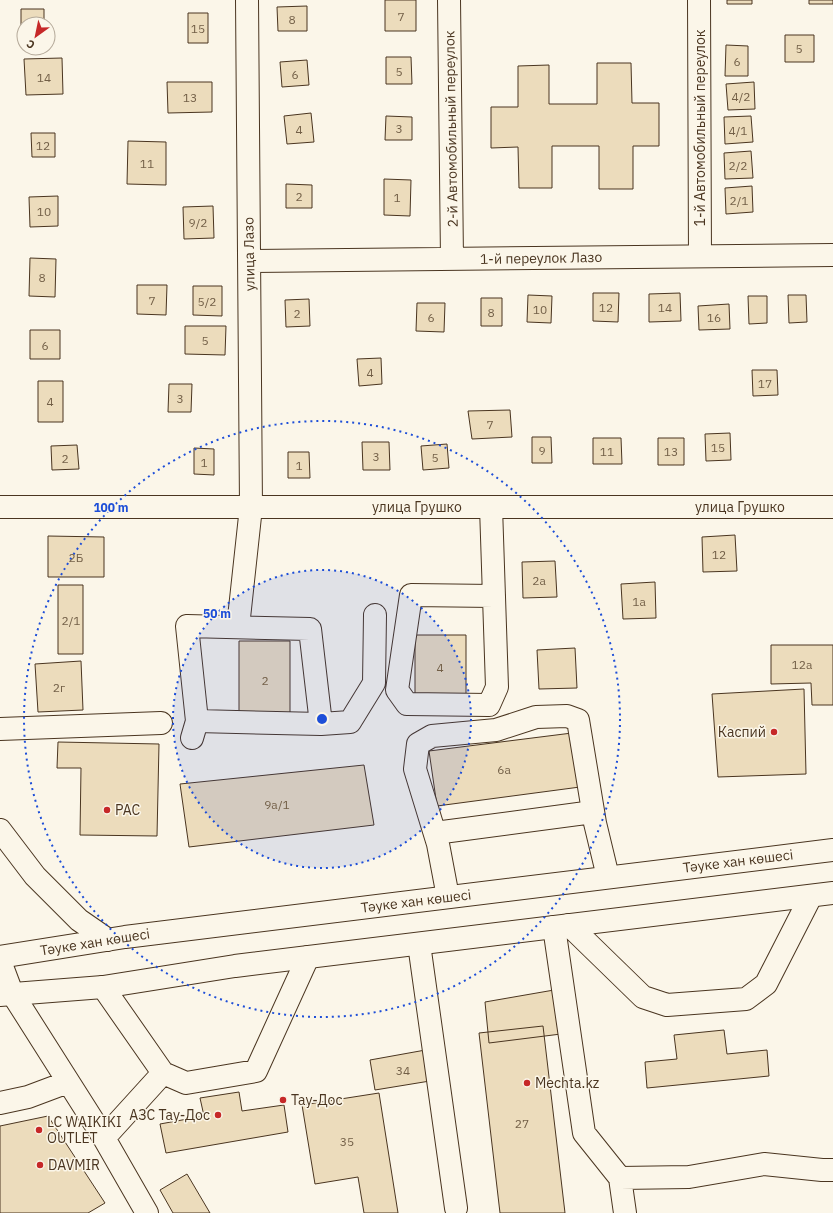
<svg xmlns="http://www.w3.org/2000/svg" width="833" height="1213" font-family="'IBM Plex Sans',sans-serif">
	<style>
		.building { fill: #ecdcbc; stroke: #4a3520 }
		.lines { fill: none; stroke-linecap: round; stroke-linejoin: round }
		.minor-casing { stroke: #4a3520; stroke-width: 24 }
		.major-casing { stroke: #4a3520; stroke-width: 24 }
		.minor { stroke: #fbf6e9; stroke-width: 22 }
		.major { stroke: #fbf6e9; stroke-width: 22 }
		.ring { fill: none; stroke: #1d4ed8; stroke-width: 2; stroke-dasharray: 2 4 }
		.poi-dot { fill: #c62828; stroke: #fbf6e9; stroke-width: 1.5 }
		.labels { text-anchor: middle; dominant-baseline: central; stroke-width: 3; stroke-linejoin: round; paint-order: stroke }
		.number-label { font-size: 12px; fill: #725f47 }
		.street-label { font-size: 14px; fill: #4a3520; stroke: #fbf6e9 }
		.poi-label { font-size: 14px; fill: #4a3520; stroke: #fbf6e9; text-anchor: start }
		.centre { fill: #1d4ed8; stroke: #fbf6e9; stroke-width: 2 }
		.ring-label { font-size: 12px; text-anchor: middle; font-weight: bold; fill: #1d4ed8; stroke: #fbf6e9; stroke-width: 3; stroke-linejoin: round; paint-order: stroke }
	</style>
	<rect width="100%" height="100%" fill="#fbf6e9"/>
	<path class="building" d="M385,0H416V31H385Z
		M727,0H752V4H727Z
		M809,0H833V4H809Z
		M307,6V31H278L277,7Z
		M21,9H44V24H24V34H21Z
		M188,13H208V43H188Z
		M785,35H814V62H785Z
		M726,45L748,46V76H725Z
		M386,57H411L412,84H386Z
		M62,58L63,94L26,95L24,59Z
		M307,60L309,85L282,87L280,62Z
		M597,63H631L632,103H659V146H633V189H599V146H552V188H519L518,147L491,148V107H518V66L549,65V104H597Z
		M167,82H212V112L168,113Z
		M754,82L755,109L728,110L726,84Z
		M311,113L314,142L287,144L284,116Z
		M386,116L412,117V140H385Z
		M751,116L753,142L725,144L724,117Z
		M31,133H55V157H32Z
		M128,141L166,142V185L127,184Z
		M751,151L753,178L725,179L724,153Z
		M384,179L411,180L410,216L384,215Z
		M286,184L312,185V208H286Z
		M752,186L753,212L726,214L725,188Z
		M58,196V226L30,227L29,197Z
		M213,206L214,238L184,239L183,207Z
		M30,258L56,259L55,297L29,296Z
		M137,285H167L166,315L137,314Z
		M193,286H222V316L193,315Z
		M593,293H619L618,322L593,321Z
		M680,293L681,321L649,322V294Z
		M528,295L552,296L551,323L527,322Z
		M788,295H806L807,322L789,323Z
		M748,296H767V323L749,324Z
		M481,298H502V326H481Z
		M309,299L310,326L286,327L285,300Z
		M417,303H445L444,332L416,331Z
		M729,304L730,329L699,330L698,306Z
		M185,326H226L225,355L185,354Z
		M30,330H60V359H30Z
		M381,358L382,384L359,386L357,359Z
		M752,370H777L778,395L753,396Z
		M38,381H63V422H38Z
		M169,384H192L191,412H168Z
		M510,410L512,437L472,439L468,411Z
		M730,433L731,460L706,461L705,434Z
		M532,437H551L552,463H532Z
		M593,438H621L622,464H593Z
		M658,438H684V465H658Z
		M362,442H389L390,470H363Z
		M447,444L449,468L423,470L421,446Z
		M77,445L79,469L52,470L51,446Z
		M194,448L214,449V475L194,474Z
		M288,452H309L310,478H288Z
		M735,535L737,571L703,572L702,537Z
		M48,536L104,537V577H48Z
		M555,561L557,597L523,598L522,562Z
		M655,582L656,618L623,619L621,584Z
		M58,585H83V654H58Z
		M415,635H466V698H415Z
		M239,641H290V720H239Z
		M771,645H833V705H812L811,683L771,684Z
		M575,648L577,688L539,689L537,650Z
		M81,661L83,710L38,712L35,664Z
		M804,689L806,774L718,777L712,694Z
		M572,733L580,787L437,806L429,751Z
		M58,742L159,744L157,836L80,835L81,768H57Z
		M364,765L374,825L189,847L180,784Z
		M554,990L561,1034L489,1043L485,1002Z
		M543,1026L565,1213H500L479,1033Z
		M724,1030L727,1054L767,1050L769,1076L647,1088L645,1062L677,1059L674,1035Z
		M431,1049L436,1080L375,1090L370,1060Z
		M239,1092L242,1111L284,1105L288,1132L166,1153L160,1124L204,1116L200,1098Z
		M379,1093L398,1213H364L358,1177L315,1184L302,1105Z
		M48,1116L105,1203L88,1213H0V1126Z
		M187,1174L210,1213H173L160,1190Z"/>
	<g class="lines">
		<g class="minor-casing">
			<path id="minor" d="M449,0L452,259
				M699,0L700,256
				M249,261L833,255
				M0,507H833
				M491,507L497,687L489,705L407,704L397,690L411,595L494,596
				M238,627L251,507L247,0
				M197,721L321,724L350,722L374,683L375,615
				M0,729L161,723
				M192,738L197,721L187,626L310,629L321,724
				M435,833L593,812
				M448,897L438,844L415,769L418,744L432,736L496,730L536,717L567,716L578,720L595,823L608,877
				M569,925L643,997L667,1005L746,999L766,984L811,896
				M554,927L584,1133L620,1178L689,1177L764,1164L822,1170H833
				M419,944L456,1208
				M0,961L12,993L104,1138L147,1213
				M103,987L163,1073L186,1083L256,1071L308,957
				M0,1103L28,1097L68,1082
				M104,1138L163,1073
				M620,1178L625,1213"/>
		</g>
		<g class="major-casing">
			<path id="major" d="M0,830L35,876L79,920L108,940
				M0,957L125,937L833,850
				M0,995L103,987L235,966L833,893"/>
		</g>
		<use href="#minor" class="minor"/>
		<use href="#major" class="major"/>
	</g>
	<circle cx="322" cy="719" r="149" fill="#1d4ed8" fill-opacity=".12"/>
	<g class="ring">
		<circle cx="322" cy="719" r="149"/>
		<circle cx="322" cy="719" r="298"/>
	</g>
	<g class="poi-dot">
		<circle cx="774" cy="732" r="4"/>
		<circle cx="107" cy="810" r="4"/>
		<circle cx="527" cy="1083" r="4"/>
		<circle cx="283" cy="1100" r="4"/>
		<circle cx="218" cy="1115" r="4"/>
		<circle cx="39" cy="1130" r="4"/>
		<circle cx="40" cy="1165" r="4"/>
	</g>
	<g class="labels">
		<g class="number-label">
			<text x="401" y="16">7</text>
			<text x="292" y="19">8</text>
			<text x="198" y="28">15</text>
			<text x="799" y="48">5</text>
			<text x="737" y="61">6</text>
			<text x="399" y="71">5</text>
			<text x="295" y="74">6</text>
			<text x="44" y="77">14</text>
			<text x="741" y="96">4/2</text>
			<text x="190" y="97">13</text>
			<text x="399" y="128">3</text>
			<text x="299" y="129">4</text>
			<text x="738" y="130">4/1</text>
			<text x="43" y="145">12</text>
			<text x="147" y="163">11</text>
			<text x="738" y="165">2/2</text>
			<text x="299" y="196">2</text>
			<text x="397" y="197">1</text>
			<text x="739" y="200">2/1</text>
			<text x="44" y="211">10</text>
			<text x="198" y="222">9/2</text>
			<text x="42" y="277">8</text>
			<text x="152" y="300">7</text>
			<text x="207" y="301">5/2</text>
			<text x="606" y="307">12</text>
			<text x="665" y="307">14</text>
			<text x="540" y="309">10</text>
			<text x="491" y="312">8</text>
			<text x="297" y="313">2</text>
			<text x="431" y="317">6</text>
			<text x="714" y="317">16</text>
			<text x="205" y="340">5</text>
			<text x="45" y="345">6</text>
			<text x="370" y="372">4</text>
			<text x="765" y="383">17</text>
			<text x="180" y="398">3</text>
			<text x="50" y="401">4</text>
			<text x="490" y="424">7</text>
			<text x="718" y="447">15</text>
			<text x="542" y="450">9</text>
			<text x="607" y="451">11</text>
			<text x="671" y="451">13</text>
			<text x="376" y="456">3</text>
			<text x="435" y="457">5</text>
			<text x="65" y="458">2</text>
			<text x="204" y="462">1</text>
			<text x="299" y="465">1</text>
			<text x="719" y="554">12</text>
			<text x="76" y="557">2Б</text>
			<text x="539" y="580">2а</text>
			<text x="639" y="601">1а</text>
			<text x="71" y="620">2/1</text>
			<text x="802" y="664">12а</text>
			<text x="440" y="667">4</text>
			<text x="265" y="680">2</text>
			<text x="59" y="687">2г</text>
			<text x="504" y="769">6а</text>
			<text x="277" y="804">9а/1</text>
			<text x="403" y="1070">34</text>
			<text x="522" y="1123">27</text>
			<text x="347" y="1141">35</text>
		</g>
		<g class="street-label">
			<text transform="translate(700 128) rotate(-90)">1-й Автомобильный переулок</text>
			<text transform="translate(451 129) rotate(-91)">2-й Автомобильный переулок</text>
			<text transform="translate(249 254) rotate(-91)">улица Лазо</text>
			<text transform="translate(541 258) rotate(-1)">1-й переулок Лазо</text>
			<text x="417" y="507">улица Грушко</text>
			<text x="740" y="507">улица Грушко</text>
			<text transform="translate(738 861) rotate(-7)">Тәуке хан көшесі</text>
			<text transform="translate(416 901) rotate(-7)">Тәуке хан көшесі</text>
			<text transform="translate(95 942) rotate(-9)">Тәуке хан көшесі</text>
		</g>
		<g class="poi-label">
			<text x="766" y="732" text-anchor="end">Каспий</text>
			<text x="115" y="810">РАС</text>
			<text x="535" y="1083">Mechta.kz</text>
			<text x="291" y="1100">Тау-Дос</text>
			<text x="210" y="1115" text-anchor="end">АЗС Тау-Дос</text>
			<text x="47" y="1122">LC WAIKIKI<tspan x="47" dy="16">OUTLET</tspan></text>
			<text x="48" y="1165">DAVMIR</text>
		</g>
	</g>
	<circle cx="322" cy="719" r="6" class="centre"/>
	<g class="ring-label">
		<text x="111" y="512">100 m</text>
		<text x="217" y="618">50 m</text>
	</g>
	<g transform="translate(36 36) rotate(213)"><circle r="19" fill="#fbf6e9" stroke="#b4a999"/>
	<path d="M0-3L7 15L0 10L-7 15Z" fill="#c62828"/>
	<text y="-6" font-size="11" font-weight="bold" text-anchor="middle" fill="#4a3520">С</text>
	</g>
</svg>
